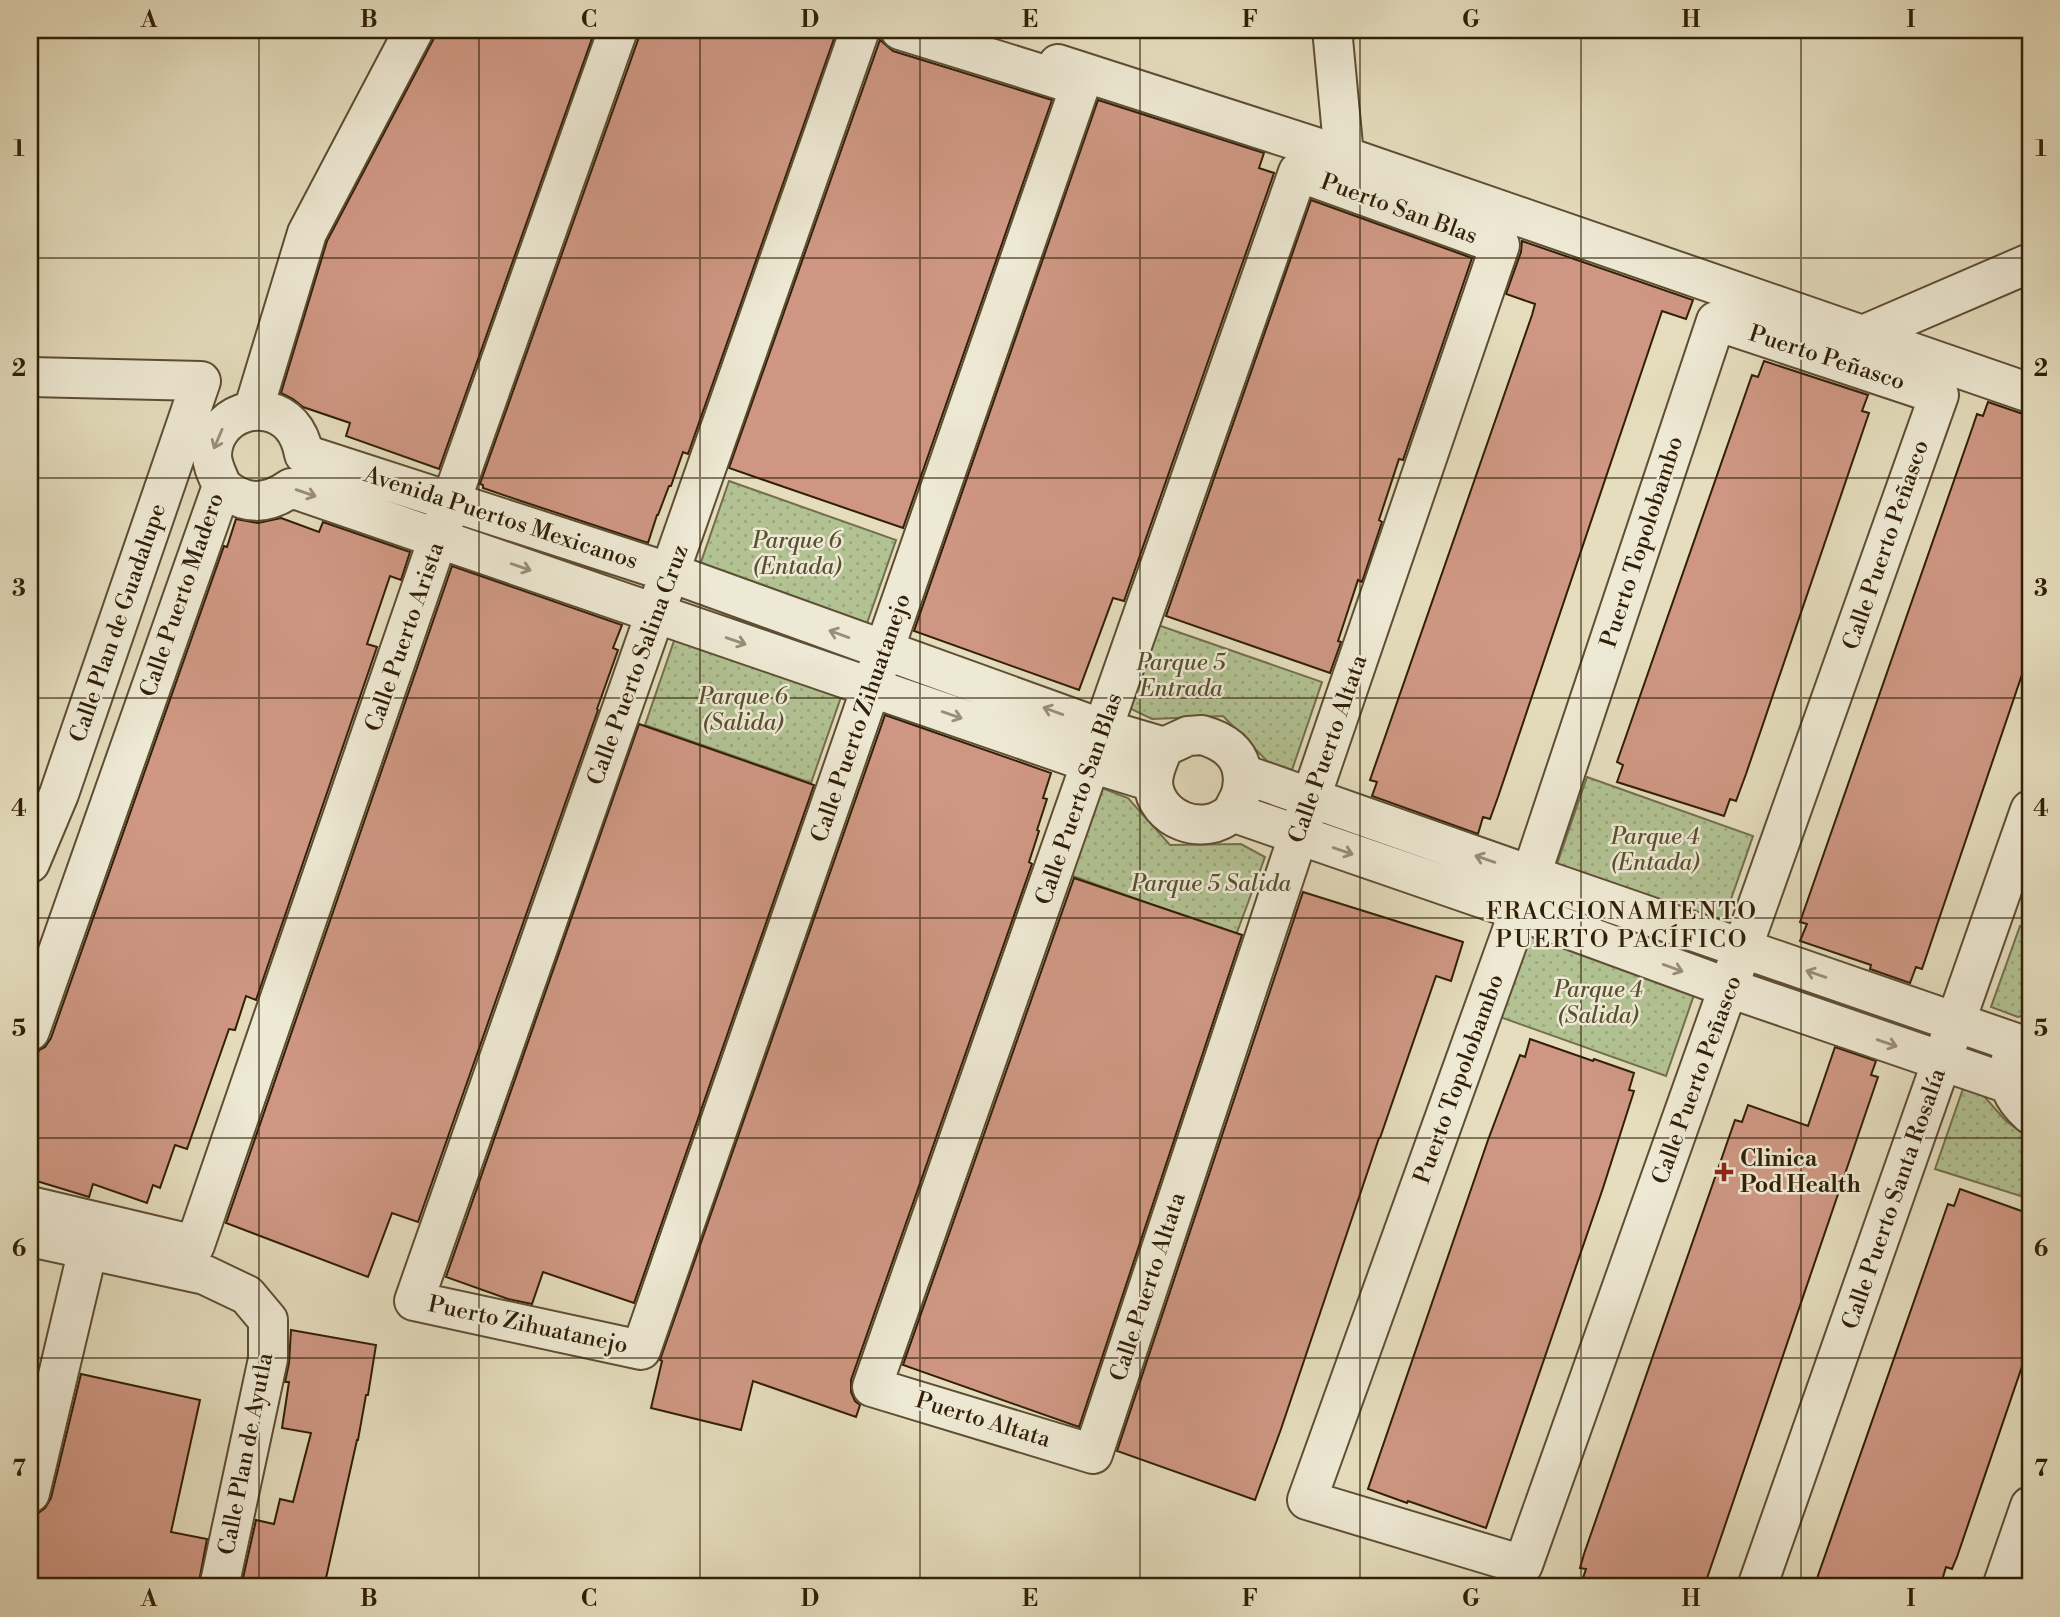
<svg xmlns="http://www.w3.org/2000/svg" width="2060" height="1617" font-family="'Libre Bodoni',serif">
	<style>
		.green { fill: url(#green-dots); stroke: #72704c; stroke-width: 2 }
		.building { fill: #cf9783; stroke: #311f06; stroke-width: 2 }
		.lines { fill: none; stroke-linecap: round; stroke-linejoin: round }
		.minor-casing { stroke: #5e4e34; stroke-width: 42 }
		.minor { stroke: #eee9d4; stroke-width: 38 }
		.oneway { stroke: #998e77 }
		.grid { fill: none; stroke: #311f06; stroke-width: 2; stroke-opacity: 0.55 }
		.poi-dot { fill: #8f2418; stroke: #eee9d4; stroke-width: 2.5 }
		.labels { text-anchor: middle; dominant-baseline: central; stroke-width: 5; stroke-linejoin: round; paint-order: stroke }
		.street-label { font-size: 23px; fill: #311f06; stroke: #eee9d4 }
		.park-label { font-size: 23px; font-style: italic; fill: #585030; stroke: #eee9d4 }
		.poi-label { font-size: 23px; font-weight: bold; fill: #311f06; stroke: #eee9d4; text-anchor: start }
		.neighbourhood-label { font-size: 24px; letter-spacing: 2px; fill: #311f06; stroke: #eee9d4 }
		.neatline { fill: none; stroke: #311f06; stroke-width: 2.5 }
		.grid-label { font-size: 23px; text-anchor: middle; font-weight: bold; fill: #311f06 }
	</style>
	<defs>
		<pattern id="green-dots" width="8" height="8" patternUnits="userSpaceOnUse" patternTransform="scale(1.75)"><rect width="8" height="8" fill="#b2c293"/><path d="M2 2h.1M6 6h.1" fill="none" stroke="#9aa67d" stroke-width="1.8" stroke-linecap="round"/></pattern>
	</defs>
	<rect width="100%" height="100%" fill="#e5ddbd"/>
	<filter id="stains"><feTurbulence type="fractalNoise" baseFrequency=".00286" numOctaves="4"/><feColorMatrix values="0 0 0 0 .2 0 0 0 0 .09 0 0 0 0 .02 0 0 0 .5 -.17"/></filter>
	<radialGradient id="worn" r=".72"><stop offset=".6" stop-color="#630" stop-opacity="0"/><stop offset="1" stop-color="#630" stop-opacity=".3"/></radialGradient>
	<path class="green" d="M729,481L896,540L866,626L699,568Z
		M1155,624L1322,682L1292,770L1267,761L1223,716L1152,719L1127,707Z
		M675,638L841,697L811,783L645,725Z
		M1587,777L1753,836L1723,922L1557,864Z
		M1102,788L1128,798L1170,845L1241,844L1265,857L1236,935L1070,875Z
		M2020,926L2030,929V1014L2018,1017L1991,1007Z
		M1530,931L1696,989L1666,1076L1500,1017Z
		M1964,1086L1983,1095L2005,1120L2030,1139V1199L1935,1169Z"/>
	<path class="building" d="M436,30H595L439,469L346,436L350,423L303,407L293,399L281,393L327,241L433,40Z
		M639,30H837L688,454L683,452L671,486H669L658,515H657L648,543L521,501L483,488V485L480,484L639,37Z
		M880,40L893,51L1052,100L903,528L729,468Z
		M1098,100L1264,153L1259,168L1274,173L1124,601L1113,598L1079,690L914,631Z
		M1311,200L1472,258L1403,460L1399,459L1379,520L1382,522L1362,582L1358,580L1338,641L1341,642L1330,673L1166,616Z
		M1522,241L1693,300L1686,319L1662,311L1498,797L1490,819L1483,817L1478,834L1372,796L1377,782L1370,780L1532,315L1535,304L1506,294L1521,252Z
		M1764,361L1868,395L1862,411L1869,413L1746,774L1736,801L1730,799L1724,816L1617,782L1623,765L1617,762L1752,375L1758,377Z
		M1988,402L2023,414H2030V651L1922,969L1916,967L1910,983L1870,969L1871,965L1800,941L1807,924L1800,922L1973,426L1977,414L1983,416Z
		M281,518L319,532L323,522L410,552L401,580L390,576L367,644L377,647L256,1000L246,996L235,1030L229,1029L187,1149L175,1145L160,1188L153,1185L147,1203L93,1184L89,1197L30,1179V1078L39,1050L45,1047L51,1038L224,546L227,547L236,519L258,523Z
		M452,566L622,625L613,648L618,650L597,709L598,710L418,1222L392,1213L368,1277L226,1223Z
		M885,715L1051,773L1043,798L1047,799L1037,830L1039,831L1029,862L1032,864L851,1380V1392L855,1401L860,1405L856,1417L753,1381L741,1430L651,1408L662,1361L660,1360Z
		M639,724L814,785L634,1303L543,1272L532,1304L508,1299L446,1277Z
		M1074,878L1242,935L1079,1427L903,1365Z
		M1303,892L1463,942L1451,981L1436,976L1380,1138H1379L1281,1429L1255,1500L1117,1451Z
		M1530,1039L1593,1061L1594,1059L1634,1073L1629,1090L1634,1091L1603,1188L1486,1528L1408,1501L1407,1503L1368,1489L1488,1140L1520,1055L1525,1057Z
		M1835,1047L1876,1061L1871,1075L1878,1077L1704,1587H1580L1586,1569L1580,1568L1584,1554L1735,1120L1742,1122L1748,1105L1808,1126Z
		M1960,1189L2030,1214V1343L1957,1557L1952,1569L1946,1567L1940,1587H1814L1948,1204L1954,1206Z
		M291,1330L376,1345L368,1395H366L358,1440H357L324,1587H241L256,1520L274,1524L280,1499L293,1502L311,1433L282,1428L289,1382H285L289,1363Z
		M81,1374L200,1400L171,1532L207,1539L198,1587H30L31,1514H37L45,1508L51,1498Z"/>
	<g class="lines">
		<g class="minor-casing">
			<path id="minor" d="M860,30L414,1301L641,1350L1080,86L900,30
				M1335,30L1333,39L1344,156
				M1058,64L1344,156L2030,393
				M1298,172L1500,245L1311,797L1093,1454L872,1387Z
				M1716,321L1939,395L1523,1565L1307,1500L1519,911Z
				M1863,335L2030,263
				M30,377L201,381L59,794L30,863
				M253,411L307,233L414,30
				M222,486C244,506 267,505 291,488L1091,763L1153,782
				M1202,735C1220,740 1236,749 1241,767C1244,777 1243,789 1239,799C1236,803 1234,810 1231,813C1204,838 1156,820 1153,783C1153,771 1159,758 1164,747L1188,736Z
				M1243,774L1530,875L2019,1044
				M1232,812L1519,911L1729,988L2009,1084
				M30,1031L222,486C218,476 212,466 212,455C213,414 264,396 291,425C299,434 302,443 304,454L671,573L1103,729L1164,747
				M2011,1059C2005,1083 2012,1098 2030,1114
				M30,1206L195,1245L451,501L618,30
				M30,1237L205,1275L247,1295L268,1320V1359L219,1587
				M30,1493L88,1249
				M1757,1587L2030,810
				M2002,1587L2030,1506"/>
		</g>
		<use href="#minor" class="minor"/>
	</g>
	<defs><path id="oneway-shaft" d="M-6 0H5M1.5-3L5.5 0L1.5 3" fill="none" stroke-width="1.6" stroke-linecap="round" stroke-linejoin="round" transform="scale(1.75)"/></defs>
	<g class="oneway">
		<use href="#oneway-shaft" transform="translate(218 439) rotate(113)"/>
		<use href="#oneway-shaft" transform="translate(306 493) rotate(19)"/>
		<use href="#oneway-shaft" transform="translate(521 567) rotate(19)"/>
		<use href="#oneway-shaft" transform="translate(839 634) rotate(-160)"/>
		<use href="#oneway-shaft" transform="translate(736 641) rotate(19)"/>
		<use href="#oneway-shaft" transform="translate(1053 711) rotate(-160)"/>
		<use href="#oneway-shaft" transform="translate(952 715) rotate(19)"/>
		<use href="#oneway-shaft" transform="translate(1343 851) rotate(19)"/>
		<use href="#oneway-shaft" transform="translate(1485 859) rotate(-161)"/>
		<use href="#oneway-shaft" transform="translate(1673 968) rotate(20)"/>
		<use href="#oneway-shaft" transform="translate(1816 974) rotate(-161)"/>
		<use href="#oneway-shaft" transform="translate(1887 1043) rotate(19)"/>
	</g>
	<path class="grid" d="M259,30V1587M479,30V1587M700,30V1587M920,30V1587M1140,30V1587M1360,30V1587M1581,30V1587M1801,30V1587M30,258H2030M30,478H2030M30,698H2030M30,918H2030M30,1138H2030M30,1358H2030"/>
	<path class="poi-dot" d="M1720.5 1161.5h7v7h7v7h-7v7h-7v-7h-7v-7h7z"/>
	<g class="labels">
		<g class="street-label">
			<text transform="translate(1399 209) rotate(20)">Puerto San Blas</text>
			<text transform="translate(1827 358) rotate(18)">Puerto Peñasco</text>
			<text transform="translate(501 518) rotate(18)">Avenida Puertos Mexicanos</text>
			<text transform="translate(1642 542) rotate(-72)">Puerto Topolobambo</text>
			<text transform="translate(1886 545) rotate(-71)">Calle Puerto Peñasco</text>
			<text transform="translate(182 595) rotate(-71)">Calle Puerto Madero</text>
			<text transform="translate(118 623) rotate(-71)">Calle Plan de Guadalupe</text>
			<text transform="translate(405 637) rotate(-71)">Calle Puerto Arista</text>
			<text transform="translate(638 665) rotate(-70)">Calle Puerto Salina Cruz</text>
			<text transform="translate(861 718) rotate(-71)">Calle Puerto Zihuatanejo</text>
			<text transform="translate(1328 749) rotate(-71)">Calle Puerto Altata</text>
			<text transform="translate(1079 799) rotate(-71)">Calle Puerto San Blas</text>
			<text transform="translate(1459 1079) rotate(-70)">Puerto Topolobambo</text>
			<text transform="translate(1697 1080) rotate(-70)">Calle Puerto Peñasco</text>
			<text transform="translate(1894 1199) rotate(-71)">Calle Puerto Santa Rosalía</text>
			<text transform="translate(1148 1287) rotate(-72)">Calle Puerto Altata</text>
			<text transform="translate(528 1325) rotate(12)">Puerto Zihuatanejo</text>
			<text transform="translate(983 1420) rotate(17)">Puerto Altata</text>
			<text transform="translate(246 1454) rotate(-79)">Calle Plan de Ayutla</text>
		</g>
		<g class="park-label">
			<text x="797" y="541">Parque 6<tspan x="797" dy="26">(Entada)</tspan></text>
			<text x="1181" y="663">Parque 5<tspan x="1181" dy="26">Entrada</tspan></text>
			<text x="743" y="697">Parque 6<tspan x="743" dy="26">(Salida)</tspan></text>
			<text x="1655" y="837">Parque 4<tspan x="1655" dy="26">(Entada)</tspan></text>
			<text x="1211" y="884">Parque 5 Salida</text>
			<text x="1598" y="990">Parque 4<tspan x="1598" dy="26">(Salida)</tspan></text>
		</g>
		<g class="poi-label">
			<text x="1740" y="1159">Clinica<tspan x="1740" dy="26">Pod Health</tspan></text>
		</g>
		<g class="neighbourhood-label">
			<text x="1622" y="912">FRACCIONAMIENTO<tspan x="1622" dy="28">PUERTO PACÍFICO</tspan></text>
		</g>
	</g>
	<rect width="2060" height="1617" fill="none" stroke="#e5ddbd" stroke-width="77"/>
	<rect x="38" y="38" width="1984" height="1540" class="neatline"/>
	<g class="grid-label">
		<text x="149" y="27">A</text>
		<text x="369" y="27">B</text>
		<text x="589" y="27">C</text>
		<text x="810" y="27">D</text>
		<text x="1030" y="27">E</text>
		<text x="1250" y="27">F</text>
		<text x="1471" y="27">G</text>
		<text x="1691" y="27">H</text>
		<text x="1911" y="27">I</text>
		<text x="19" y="156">1</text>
		<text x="2041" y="156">1</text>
		<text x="19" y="376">2</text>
		<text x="2041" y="376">2</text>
		<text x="19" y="596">3</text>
		<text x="2041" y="596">3</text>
		<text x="19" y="816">4</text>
		<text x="2041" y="816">4</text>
		<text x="19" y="1036">5</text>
		<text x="2041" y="1036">5</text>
		<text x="19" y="1256">6</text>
		<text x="2041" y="1256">6</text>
		<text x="19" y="1476">7</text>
		<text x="2041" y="1476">7</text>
		<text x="149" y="1606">A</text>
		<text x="369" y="1606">B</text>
		<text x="589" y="1606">C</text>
		<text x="810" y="1606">D</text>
		<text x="1030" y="1606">E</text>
		<text x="1250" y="1606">F</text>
		<text x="1471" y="1606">G</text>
		<text x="1691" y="1606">H</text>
		<text x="1911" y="1606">I</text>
	</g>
	<rect width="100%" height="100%" filter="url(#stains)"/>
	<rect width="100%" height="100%" fill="url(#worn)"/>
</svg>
